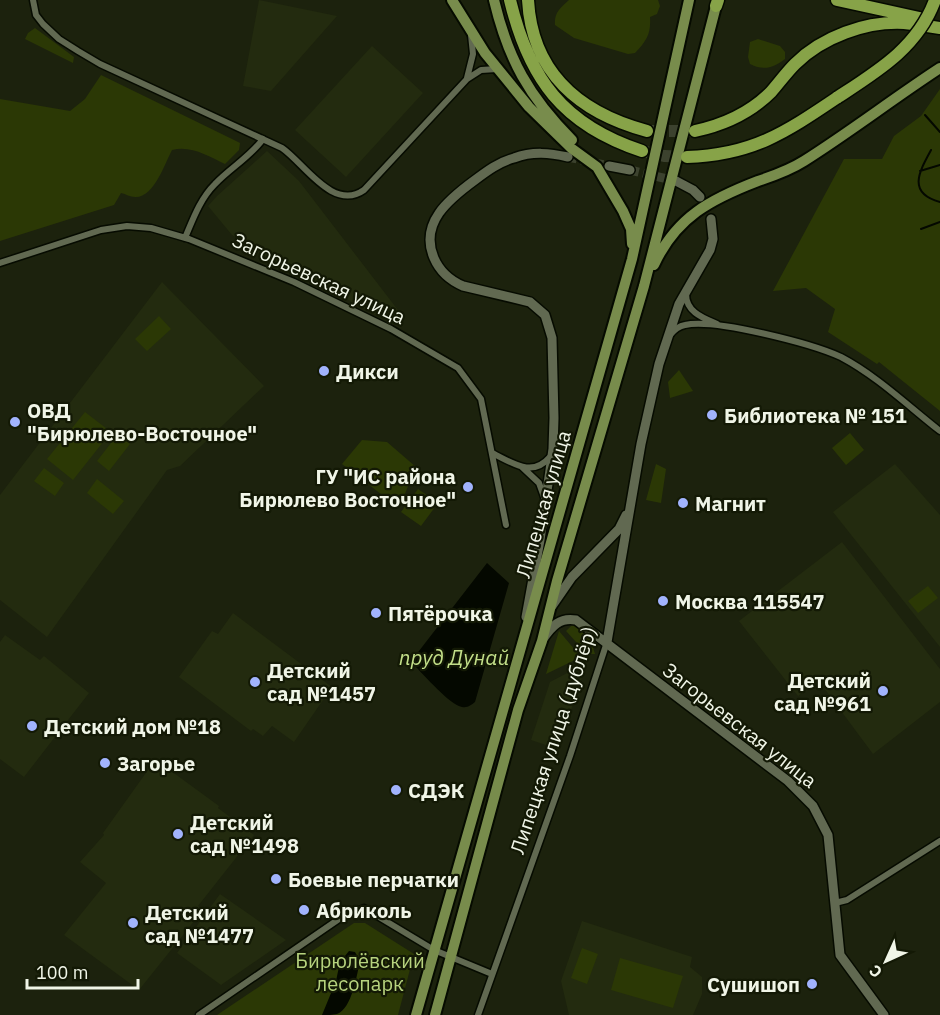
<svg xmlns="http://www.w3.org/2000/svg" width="940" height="1015" font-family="'IBM Plex Sans',sans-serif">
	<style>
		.built { fill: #232b0f }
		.green { fill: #2b3805 }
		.water { fill: #040800 }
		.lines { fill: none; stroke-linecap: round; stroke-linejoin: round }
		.stream { stroke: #040800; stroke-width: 2 }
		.secondary-tunnel { stroke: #3c422e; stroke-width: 9; stroke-dasharray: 9 4.5; stroke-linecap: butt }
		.highway-tunnel { stroke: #3c422e; stroke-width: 12; stroke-dasharray: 12 6; stroke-linecap: butt }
		.street-casing { stroke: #060b00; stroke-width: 9 }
		.secondary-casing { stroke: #060b00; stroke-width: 12 }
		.primary-casing { stroke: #060b00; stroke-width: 14 }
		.highway-casing { stroke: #060b00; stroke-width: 15 }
		.street { stroke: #616951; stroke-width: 6 }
		.secondary { stroke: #616951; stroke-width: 9 }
		.primary { stroke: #788c4c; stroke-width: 10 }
		.highway { stroke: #87a348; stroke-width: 12 }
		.highway-bridge-casing { stroke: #060b00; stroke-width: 15; stroke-linecap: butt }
		.highway-bridge { stroke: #87a348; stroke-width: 12 }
		.poi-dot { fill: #a1b3fd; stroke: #131905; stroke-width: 2 }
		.labels { text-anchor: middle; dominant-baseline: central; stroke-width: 4.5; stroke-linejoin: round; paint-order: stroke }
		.street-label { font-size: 20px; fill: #f0f5e7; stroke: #131905 }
		.poi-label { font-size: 20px; font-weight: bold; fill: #f0f5e7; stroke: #131905; text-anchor: start }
		.park-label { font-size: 20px; fill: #b7d37e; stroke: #131905 }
		.water-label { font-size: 21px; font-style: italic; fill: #c3df89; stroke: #131905 }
	</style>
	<rect width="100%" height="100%" fill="#1c220d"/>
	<path class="built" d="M259,0L337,16L271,91L243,86Z
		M372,46L423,93L346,177L295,130Z
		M267,151L299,181L401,314L392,323L278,263L232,235L208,206L217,196Z
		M162,282L264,386L180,466L167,470L47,637L0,600V495Z
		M895,464L940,515V647L833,512Z
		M842,542L940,669V702L873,754L818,680L798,696L739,621Z
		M233,613L332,687L294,742L272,726L263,736L253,729L251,731L179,677L212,631L218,634Z
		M5,635L40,660L44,656L89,693L24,777L0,759V642Z
		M573,670L583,674L558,749L531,740L550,682Z
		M153,763L164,770L167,768L219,806L218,808L254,835L198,906L203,910L139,990L64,935L106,883L80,862L104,835L103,833Z
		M220,894L286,940L221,985L177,953Z
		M582,921L692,957L690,967L702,977V994L693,1015H569L561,981Z"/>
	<path class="green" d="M569,0H658L660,6L657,14L650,17C651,34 647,40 635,53L628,54L574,38L555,25C554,13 560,8 569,0Z
		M35,28L74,57L73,63L25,39L28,33Z
		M758,39L780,46L785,52V59C773,68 764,71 750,64L748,57L750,42Z
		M101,75L232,139L240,143L239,150L225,164C208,156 191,145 172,150C165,163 154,198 135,197C130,197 126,194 121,193L114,205L0,241V99L70,111L85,99Z
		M940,89V411L879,362L877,364L828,332L835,309L806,288L773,291L844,159H882L894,136L921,116Z
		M159,316L171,329L147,351L135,339Z
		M679,370L693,391L670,398L668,382Z
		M85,412L111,432L73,480L47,459Z
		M850,433L864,450L846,465L832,448Z
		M118,434L130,444L109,471L97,461Z
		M362,440L387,442L416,467L399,508L342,464Z
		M656,464L666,469L661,503L646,500Z
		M44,468L64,483L55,496L34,481Z
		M97,479L124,501L113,514L87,493Z
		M418,489L438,503L421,526L401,512Z
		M928,586L938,598L918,613L908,601Z
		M573,624L590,638L595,654H587L566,631Z
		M559,631L581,657L546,674Z
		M354,923H365L414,954L398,1015H217Z
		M582,948L598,954L587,984L571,978Z
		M620,958L683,976L673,1008L611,990Z"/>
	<path class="water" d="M487,563L509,583L475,702C471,705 468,708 462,707C450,705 424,675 414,665L412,660Z
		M349,951L355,952L360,961C357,974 352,1009 337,1014C333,1015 327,1015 322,1015L336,981L340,962Z"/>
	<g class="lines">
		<path class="stream" d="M925,115L940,132
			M931,150C919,172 907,193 940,202
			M920,171L940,165
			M921,229L940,222"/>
		<path class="secondary-tunnel" d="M568,157L609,166
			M630,170L676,181"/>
		<path class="highway-tunnel" d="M651,131H693
			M642,151L664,156L687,157"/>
		<g class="street-casing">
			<path id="street" d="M33,0L36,15L43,24L59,39L78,51L100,64L282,148C304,163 333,212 364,190L467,79L481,70L497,69
				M467,78L473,54L471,35
				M185,238C193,219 200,199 215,184C230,168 250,157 263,139
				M0,263L101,230L127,226L151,228L189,239L294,282L391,329L458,368L481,399L506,525
				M686,294C686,312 703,318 717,324
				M670,335C674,330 679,326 685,325C714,318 813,344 841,357C877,376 908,406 940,431
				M492,453C513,463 532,478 550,457
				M522,467L539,483L544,497
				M835,903L847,900L940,841
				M199,1015L339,919L364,908L434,950L492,974
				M478,1015L570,756L607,642"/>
		</g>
		<g class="secondary-casing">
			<path id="secondary" d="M609,166L630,170
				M676,181L693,190L700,197
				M552,606L572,577L619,529L626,515
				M526,617L540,540L553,449L554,418L552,338L545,315L530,302L463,286C449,280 440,272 434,258C419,223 449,199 475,180C487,171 499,162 514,158C533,151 550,153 568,157
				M543,639C552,626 560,617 576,620L788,781L813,806L828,835L840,955L884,1015
				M607,642L641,444L659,364L679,304L710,250L713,239L711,219"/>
		</g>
		<g class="primary-casing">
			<path id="primary" d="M452,0L485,53L529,107L571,148L597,167L623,211L631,229L632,244
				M494,0C508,59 529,97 572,140
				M654,265C676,217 711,199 758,181C773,176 790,170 804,161C850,132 894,98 940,68
				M416,1015L632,259L689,0
				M435,1015L518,710L542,641L557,581L644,286L716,6"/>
		</g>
		<g class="highway-casing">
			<path id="highway" d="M510,0C529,79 563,125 642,151
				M528,0C532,73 580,113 647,131
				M837,0L924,19
				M716,6L718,0
				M695,131C723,125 750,113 771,92C779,83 786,73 795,64C822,37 866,21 904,23C916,24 928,26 940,28
				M687,157C753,155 786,132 838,97"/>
		</g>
		<use href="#street" class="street"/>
		<use href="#secondary" class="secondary"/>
		<use href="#primary" class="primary"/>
		<use href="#highway" class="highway"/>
		<g class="highway-bridge-casing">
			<path id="highway-bridge" d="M838,97C878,71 918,47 935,0"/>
		</g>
		<use href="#highway-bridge" class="highway-bridge"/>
	</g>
	<g class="poi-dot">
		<circle cx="324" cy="371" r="6"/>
		<circle cx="712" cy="415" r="6"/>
		<circle cx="15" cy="422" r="6"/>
		<circle cx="468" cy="487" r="6"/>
		<circle cx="683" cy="503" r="6"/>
		<circle cx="663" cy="601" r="6"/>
		<circle cx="376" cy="613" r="6"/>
		<circle cx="255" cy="682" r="6"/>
		<circle cx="883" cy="691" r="6"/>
		<circle cx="32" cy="726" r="6"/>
		<circle cx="105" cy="763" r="6"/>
		<circle cx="396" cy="790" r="6"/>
		<circle cx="178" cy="834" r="6"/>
		<circle cx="276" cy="879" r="6"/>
		<circle cx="304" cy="910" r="6"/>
		<circle cx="133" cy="923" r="6"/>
		<circle cx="812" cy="984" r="6"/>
	</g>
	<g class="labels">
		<g class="street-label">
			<text transform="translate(319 278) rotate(25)">Загорьевская улица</text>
			<text transform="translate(543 504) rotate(-74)">Липецкая улица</text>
			<text transform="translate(740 725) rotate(38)">Загорьевская улица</text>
			<text transform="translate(553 740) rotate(-72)">Липецкая улица (дублёр)</text>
		</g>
		<g class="poi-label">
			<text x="336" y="371">Дикси</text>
			<text x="27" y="410">ОВД<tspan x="27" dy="23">"Бирюлево-Восточное"</tspan></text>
			<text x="724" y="415">Библиотека № 151</text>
			<text x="456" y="476" text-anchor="end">ГУ "ИС района<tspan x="456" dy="23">Бирюлево Восточное"</tspan></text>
			<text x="695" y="503">Магнит</text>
			<text x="675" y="601">Москва 115547</text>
			<text x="388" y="613">Пятёрочка</text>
			<text x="267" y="670">Детский<tspan x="267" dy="23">сад №1457</tspan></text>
			<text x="871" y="680" text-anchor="end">Детский<tspan x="871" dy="23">сад №961</tspan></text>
			<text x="44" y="726">Детский дом №18</text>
			<text x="117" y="763">Загорье</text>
			<text x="408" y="790">СДЭК</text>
			<text x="190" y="822">Детский<tspan x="190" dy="23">сад №1498</tspan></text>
			<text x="288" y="879">Боевые перчатки</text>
			<text x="316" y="910">Абриколь</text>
			<text x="145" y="912">Детский<tspan x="145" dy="23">сад №1477</tspan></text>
			<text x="800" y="984" text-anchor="end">Сушишоп</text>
		</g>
		<g class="park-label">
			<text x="360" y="960">Бирюлёвский<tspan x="360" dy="23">лесопарк</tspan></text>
		</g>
		<g class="water-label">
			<text x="454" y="657">пруд Дунай</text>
		</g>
	</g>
	<g transform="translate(886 961) rotate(225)" stroke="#131905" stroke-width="4.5" paint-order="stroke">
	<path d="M0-4.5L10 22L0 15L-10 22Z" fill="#f0f5e7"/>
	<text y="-9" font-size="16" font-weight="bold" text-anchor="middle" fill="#f0f5e7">С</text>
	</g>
	<path d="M27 979v9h111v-9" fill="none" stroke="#f0f5e7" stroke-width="3"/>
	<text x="36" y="979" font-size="18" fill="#f0f5e7" stroke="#131905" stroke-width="4.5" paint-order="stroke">100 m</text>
</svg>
